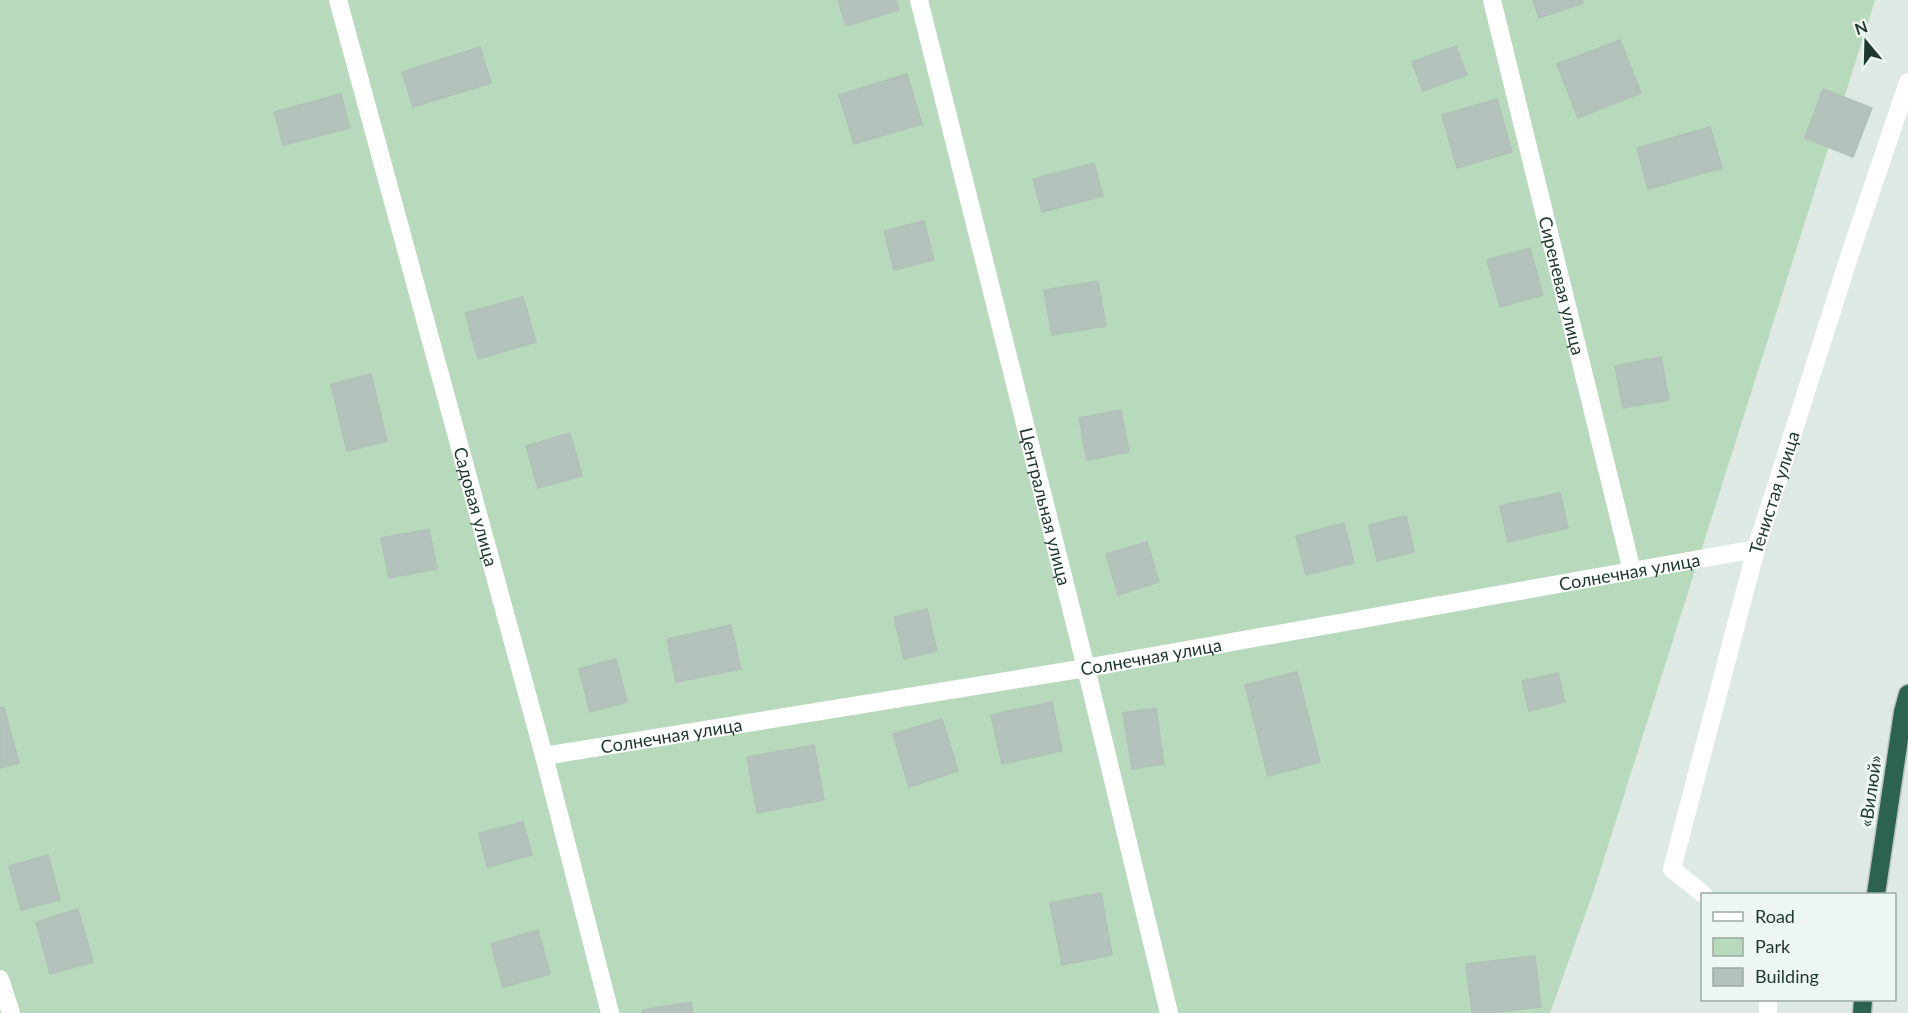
<svg xmlns="http://www.w3.org/2000/svg" width="1908" height="1013" font-family="Lato,sans-serif">
	<style>
		.green { fill: #b6dabb }
		.building { fill: #b3c3bb; stroke: #b0c2b8; stroke-width: 1.5 }
		.lines { fill: none; stroke-linecap: round; stroke-linejoin: round }
		.highway-casing { stroke: #bcc3c0; stroke-width: 21 }
		.minor { stroke: #fff; stroke-width: 18 }
		.highway { stroke: #2c6350; stroke-width: 18 }
		.labels { text-anchor: middle; dominant-baseline: central; stroke-width: 6; stroke-linejoin: round; paint-order: stroke }
		.street-label { font-size: 18px; fill: #1f382e; stroke: #edf6f0 }
	</style>
	<rect width="100%" height="100%" fill="#dde9e2"/>
	<path class="green" d="M0,0H1875L1594,890L1550,1013H0Z"/>
	<path class="building" d="M838,0H896L899,10L846,26Z
		M1533,0H1582L1583,3L1539,18Z
		M1620,40L1641,93L1578,118L1557,64Z
		M1456,46L1467,75L1423,91L1412,62Z
		M480,47L491,83L413,107L402,72Z
		M907,74L922,124L854,144L839,95Z
		M1823,89L1872,108L1853,157L1805,138Z
		M341,94L350,128L283,145L274,112Z
		M1497,99L1512,152L1457,168L1442,115Z
		M1710,127L1722,168L1648,189L1637,148Z
		M1094,163L1103,196L1042,212L1033,179Z
		M924,221L934,260L894,270L884,231Z
		M1530,248L1543,295L1500,307L1487,260Z
		M1098,281L1106,326L1052,335L1044,290Z
		M523,297L536,342L478,359L465,313Z
		M1661,357L1669,400L1623,408L1615,366Z
		M371,374L387,441L347,451L331,384Z
		M1121,410L1129,452L1087,460L1079,418Z
		M570,433L582,476L538,488L526,446Z
		M1560,493L1568,528L1508,542L1500,506Z
		M1406,516L1414,552L1377,561L1369,525Z
		M1344,523L1354,563L1306,575L1296,536Z
		M429,529L437,569L389,578L381,538Z
		M1147,542L1159,582L1118,595L1106,554Z
		M927,609L937,651L904,659L894,617Z
		M731,625L741,669L676,682L667,639Z
		M616,659L627,702L590,712L579,669Z
		M1297,672L1320,762L1268,776L1245,685Z
		M1558,673L1565,702L1529,711L1522,681Z
		M1052,702L1062,751L1002,764L991,715Z
		M4,707L19,763L0,768V708Z
		M1156,708L1164,764L1132,769L1123,713Z
		M942,719L958,771L909,787L893,734Z
		M814,745L824,800L757,813L747,757Z
		M523,822L532,855L487,867L479,833Z
		M48,855L60,900L21,910L9,866Z
		M1101,893L1112,955L1062,965L1050,903Z
		M78,909L93,962L50,974L36,922Z
		M538,930L550,974L503,987L491,944Z
		M1535,956L1541,1007L1487,1013H1472L1466,964Z
		M691,1002L693,1013H643L642,1010Z"/>
	<g class="lines">
		<g class="highway-casing">
			<path id="highway" d="M1876,894L1903,712L1908,694
				M1862,1013L1863,1000"/>
		</g>
		<g class="minor">
			<path id="s1" d="M338,0L544,756L610,1013"/>
			<path id="s2" d="M919,0L1086,668L1169,1013"/>
			<path id="s3" d="M1492,0L1632,571"/>
			<path id="s4" d="M544,756L1086,668L1756,549"/>
			<path id="s5" d="M1703,894L1672,869L1756,549L1851,251L1908,82"/>
			<path d="M0,979L11,1013"/>
			<path d="M1768,1013V1000"/>
		</g>
		<use href="#highway" class="highway"/>
	</g>
	<g class="labels">
		<g class="street-label">
			<text stroke="none"><textPath href="#s3" startOffset="294">Сиреневая улица</textPath></text>
			<text stroke="none"><textPath href="#s5" startOffset="430">Тенистая улица</textPath></text>
			<text stroke="none"><textPath href="#s1" startOffset="525">Садовая улица</textPath></text>
			<text stroke="none"><textPath href="#s2" startOffset="522">Центральная улица</textPath></text>
			<text stroke="none"><textPath href="#s4" startOffset="1101">Солнечная улица</textPath></text>
			<text stroke="none"><textPath href="#s4" startOffset="615">Солнечная улица</textPath></text>
			<text stroke="none"><textPath href="#s4" startOffset="129">Солнечная улица</textPath></text>
			<text transform="translate(1870 791) rotate(-82)">«Вилюй»</text>
		</g>
	</g>
	<rect x="1701" y="893" width="195" height="108" fill="#edf6f0" stroke="#9baaa2" stroke-width="1.5"/>
	<rect x="1713" y="912" width="30" height="9" fill="#ffffff" stroke="#9baaa2" stroke-width="1.5"/>
	<text x="1755" y="923" font-size="18" fill="#1f382e">Road</text>
	<rect x="1713" y="938" width="30" height="18" fill="#b6dabb" stroke="#9baaa2" stroke-width="1.5"/>
	<text x="1755" y="953" font-size="18" fill="#1f382e">Park</text>
	<rect x="1713" y="968" width="30" height="18" fill="#b3c3bb" stroke="#9baaa2" stroke-width="1.5"/>
	<text x="1755" y="983" font-size="18" fill="#1f382e">Building</text>
	<g transform="translate(1866 42) rotate(341)" stroke="#edf6f0" stroke-width="4.5" paint-order="stroke">
	<path d="M0-4.5L10 22L0 15L-10 22Z" fill="#1f382e"/>
	<text y="-9" font-size="16" font-weight="bold" text-anchor="middle" fill="#1f382e">N</text>
	</g>
</svg>
